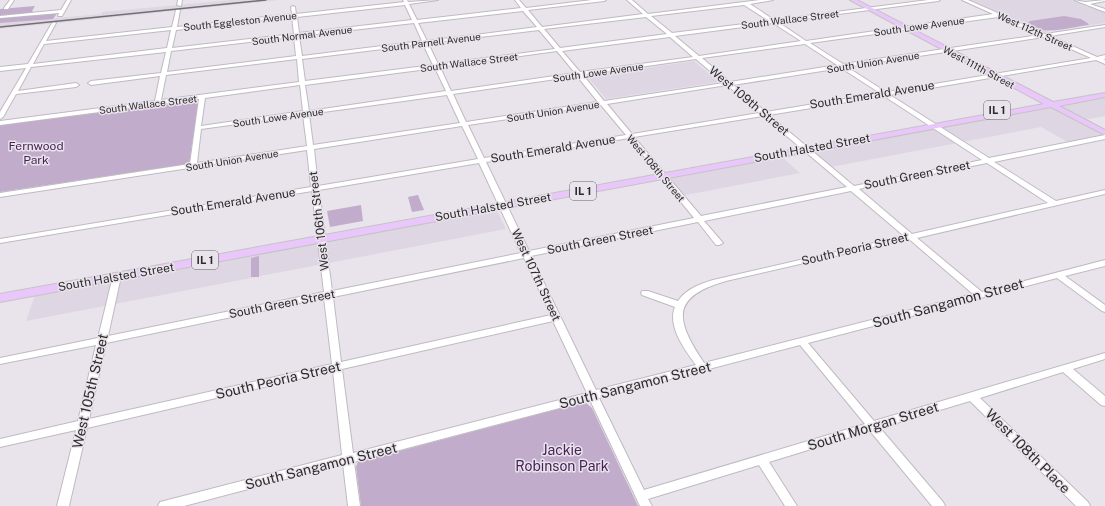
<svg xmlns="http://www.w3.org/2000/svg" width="1105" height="506" font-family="'Public Sans',sans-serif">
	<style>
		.built { fill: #dfd6e4 }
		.green { fill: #c1accb }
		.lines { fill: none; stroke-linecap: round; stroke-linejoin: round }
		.minor-casing { stroke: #bfbac1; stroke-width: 2 }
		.major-casing { stroke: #c4c4c4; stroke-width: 2 }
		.minor { fill: #fff; fill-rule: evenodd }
		.major { fill: #e9c7fa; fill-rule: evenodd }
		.rail { stroke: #726f73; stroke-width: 1.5 }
		.labels { text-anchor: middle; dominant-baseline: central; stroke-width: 3; stroke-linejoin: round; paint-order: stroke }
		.far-street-label { font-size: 10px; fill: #2d2b2d; stroke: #e9e4eb }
		.shield { fill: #e9e4eb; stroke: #656266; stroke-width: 1 }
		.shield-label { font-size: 11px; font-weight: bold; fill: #2d2b2d }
		.street-label { font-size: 12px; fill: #2d2b2d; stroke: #e9e4eb }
		.park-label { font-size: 12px; fill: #482257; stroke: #e9e4eb }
		.near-street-label { font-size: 14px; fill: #2d2b2d; stroke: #e9e4eb }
		.near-park-label { font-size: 14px; fill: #482257; stroke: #e9e4eb }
	</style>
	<rect width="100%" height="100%" fill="#e9e4eb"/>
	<path class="built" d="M231,0H280L0,29V23L101,14L102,12Z
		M970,0H1070L1105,13V23L1044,32Z
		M694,61L719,82L606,99L587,76Z
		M1105,97V116L1084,120L1057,106Z
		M1050,107L1105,136L1071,144L1041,127L831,167L812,151Z
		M782,157L800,173L681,196L666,178Z
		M496,209L506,229L26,321L35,295Z"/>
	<path class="green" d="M35,6L32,11L36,14L58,12L53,19L0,23V9Z
		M1064,16L1081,19L1089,24L1088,25C1073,27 1038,37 1028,23L1030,21Z
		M199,99L189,164L0,192V124Z
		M418,195L424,210L412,212L408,197Z
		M361,205L363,221L330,227L327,211Z
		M259,256V277H251V258Z
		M581,403H586L592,408L638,506H361L356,467L358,462Z"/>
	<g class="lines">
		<g class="minor-casing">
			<path id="minor" d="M10,0H14L8,9H4V8Z
				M67,0H71L62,16H58L59,13L0,18V16L61,10Z
				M178,0H182L181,6L177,5Z
				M403,0H407L408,2L438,0L409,4L417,20L521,8L515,0H519L526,8L592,0H606L604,1L528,10L542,27L643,14L627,0H632L648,14L760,0H773L750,4L774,20L928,0H940L938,1L778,22L806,41L993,14L962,0H968L1045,34L1105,25V27L1050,36L1097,57L1105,55V59H1103L1105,60V64L1096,60L890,95L989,158L1105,135V139L994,162L1056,201L1105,190V194L917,238L982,292L1105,260V266L1065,276L1105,305V312L1102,311L1057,278L808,343L874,421L1105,353V359L1073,369L1105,396V406L1101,405L1063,372L980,398L1088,502L1090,506H1076L970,401L880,428L943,502L945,506H932L870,431L769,462L797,506H785L759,465L648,499L652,506H640L590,400L354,462L360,506H348L343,464L184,506H158L160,502L164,501L342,455L333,371L87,428L69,506H57L76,430L0,447V439L78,421L96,345L0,364V358L98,338L113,276L117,273L121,276L108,336L324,292L312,191L0,243V239L311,187L307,150L0,197V193L190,164L199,99L0,125V121L155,101L160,76L91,85L88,83L91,81L161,73L166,52L31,67L18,91L76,83L79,85L76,87L16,94L3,117L0,119V112L26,68L0,71V67L28,64L52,23L54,22L56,23L46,41L172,27L176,10L178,9L180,10L177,27L292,14L291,7L293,6L295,7L296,14L404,2ZM405,5L412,20L299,33L297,17ZM744,5L769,21L672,33L651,16ZM523,11L537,27L427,41L418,23ZM292,17L294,34L172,48L176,30ZM646,17L667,34L560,48L544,29ZM998,17L1039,35L843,64L810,43ZM414,23L422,41L302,56L299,36ZM773,23L801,41L699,56L675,36ZM171,30L167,48L33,64L44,44ZM539,30L555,49L438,64L428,43ZM294,37L296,56L167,72L171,51ZM670,37L693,57L580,72L562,51ZM1044,37L1091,58L886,92L847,67ZM423,44L433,65L305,81L302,59ZM805,44L837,65L730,82L702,58ZM557,51L575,73L451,91L440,67ZM297,59L299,82L161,100L166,75ZM696,59L724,83L604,101L583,75ZM435,68L446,91L309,111L305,85ZM841,68L880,93L766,112L733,85ZM577,76L598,102L466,122L453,94ZM300,85L303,111L201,126L205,98ZM727,85L759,113L632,134L607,104ZM447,95L460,123L313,145L309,114ZM884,96L982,160L854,186L769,115ZM601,105L626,135L484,158L468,125ZM303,115L307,146L197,163L201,129ZM763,116L847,187L701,216L634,137ZM462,126L478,159L318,186L314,149ZM629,138L694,218L529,251L486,162ZM479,163L521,253L332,291L319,190ZM987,163L1048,203L912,234L859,189ZM851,191L904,236L713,280C700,284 686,289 678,301L648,291H642L641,293L642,295L675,307C667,326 685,350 696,365L596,390L531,256L698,222L716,245H719L723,243L704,221ZM909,239L973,294L704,363C676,321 669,297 726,281ZM524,258L551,315L341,362L333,297ZM324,298L332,364L89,419L106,343ZM553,321L587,393L353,453L342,369ZM800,345L865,424L644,490L599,398Z
				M1074,0L1085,2L1105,0V1L1090,4L1105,9V12Z"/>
		</g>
		<g class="major-casing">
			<path id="major" d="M850,0H857L1053,102L1105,93V97L1059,106L1105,130V135L1051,107L0,302V294L1044,104Z"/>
		</g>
		<use href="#minor" class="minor"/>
		<use href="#major" class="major"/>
		<path class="rail" d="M0,27L266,0"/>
	</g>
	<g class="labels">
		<g class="far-street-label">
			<text transform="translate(790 19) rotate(-7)">South Wallace Street</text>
			<text transform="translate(240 21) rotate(-6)">South Eggleston Avenue</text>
			<text transform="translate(919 26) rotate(-8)">South Lowe Avenue</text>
			<text transform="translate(1035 31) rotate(24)">West 112th Street</text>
			<text transform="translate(302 35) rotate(-7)">South Normal Avenue</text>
			<text transform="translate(431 42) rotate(-7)">South Parnell Avenue</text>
			<text transform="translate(469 62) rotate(-7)">South Wallace Street</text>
			<text transform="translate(873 62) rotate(-9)">South Union Avenue</text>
			<text transform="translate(979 67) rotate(28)">West 111th Street</text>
			<text transform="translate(598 72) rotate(-8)">South Lowe Avenue</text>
			<text transform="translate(148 104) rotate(-7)">South Wallace Street</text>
			<text transform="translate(553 111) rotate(-9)">South Union Avenue</text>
			<text transform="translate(278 117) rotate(-8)">South Lowe Avenue</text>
			<text transform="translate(232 160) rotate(-9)">South Union Avenue</text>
			<text transform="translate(656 168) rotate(50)">West 108th Street</text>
		</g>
		<g class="shield">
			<rect x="984" y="101" width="26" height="18" rx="3"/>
			<rect x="570" y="182" width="26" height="18" rx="3"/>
			<rect x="192" y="251" width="26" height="18" rx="3"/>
		</g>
		<g class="shield-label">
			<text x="997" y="110">IL 1</text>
			<text x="583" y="191">IL 1</text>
			<text x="205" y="260">IL 1</text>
		</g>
		<g class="street-label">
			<text transform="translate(872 95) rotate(-9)">South Emerald Avenue</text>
			<text transform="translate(749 101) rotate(40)">West 109th Street</text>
			<text transform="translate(812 148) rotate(-10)">South Halsted Street</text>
			<text transform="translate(553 149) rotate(-9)">South Emerald Avenue</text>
			<text transform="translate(917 175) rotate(-11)">South Green Street</text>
			<text transform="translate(233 202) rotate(-9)">South Emerald Avenue</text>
			<text transform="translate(493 207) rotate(-10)">South Halsted Street</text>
			<text transform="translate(319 221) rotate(-97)">West 106th Street</text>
			<text transform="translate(600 240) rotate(-11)">South Green Street</text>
			<text transform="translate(855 249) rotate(-13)">South Peoria Street</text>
			<text transform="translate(536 275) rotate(65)">West 107th Street</text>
			<text transform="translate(116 277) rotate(-10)">South Halsted Street</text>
			<text transform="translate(282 304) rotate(-11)">South Green Street</text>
		</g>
		<g class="park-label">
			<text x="36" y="146">Fernwood<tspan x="36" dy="14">Park</tspan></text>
		</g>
		<g class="near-street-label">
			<text transform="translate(948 303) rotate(-15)">South Sangamon Street</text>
			<text transform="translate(278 380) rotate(-13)">South Peoria Street</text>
			<text transform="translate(635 385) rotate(-14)">South Sangamon Street</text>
			<text transform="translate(90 391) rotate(-77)">West 105th Street</text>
			<text transform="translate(873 426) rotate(-17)">South Morgan Street</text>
			<text transform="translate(1028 451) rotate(45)">West 108th Place</text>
			<text transform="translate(321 466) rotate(-14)">South Sangamon Street</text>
		</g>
		<g class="near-park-label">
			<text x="562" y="450">Jackie<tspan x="562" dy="16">Robinson Park</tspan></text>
		</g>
	</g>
</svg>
